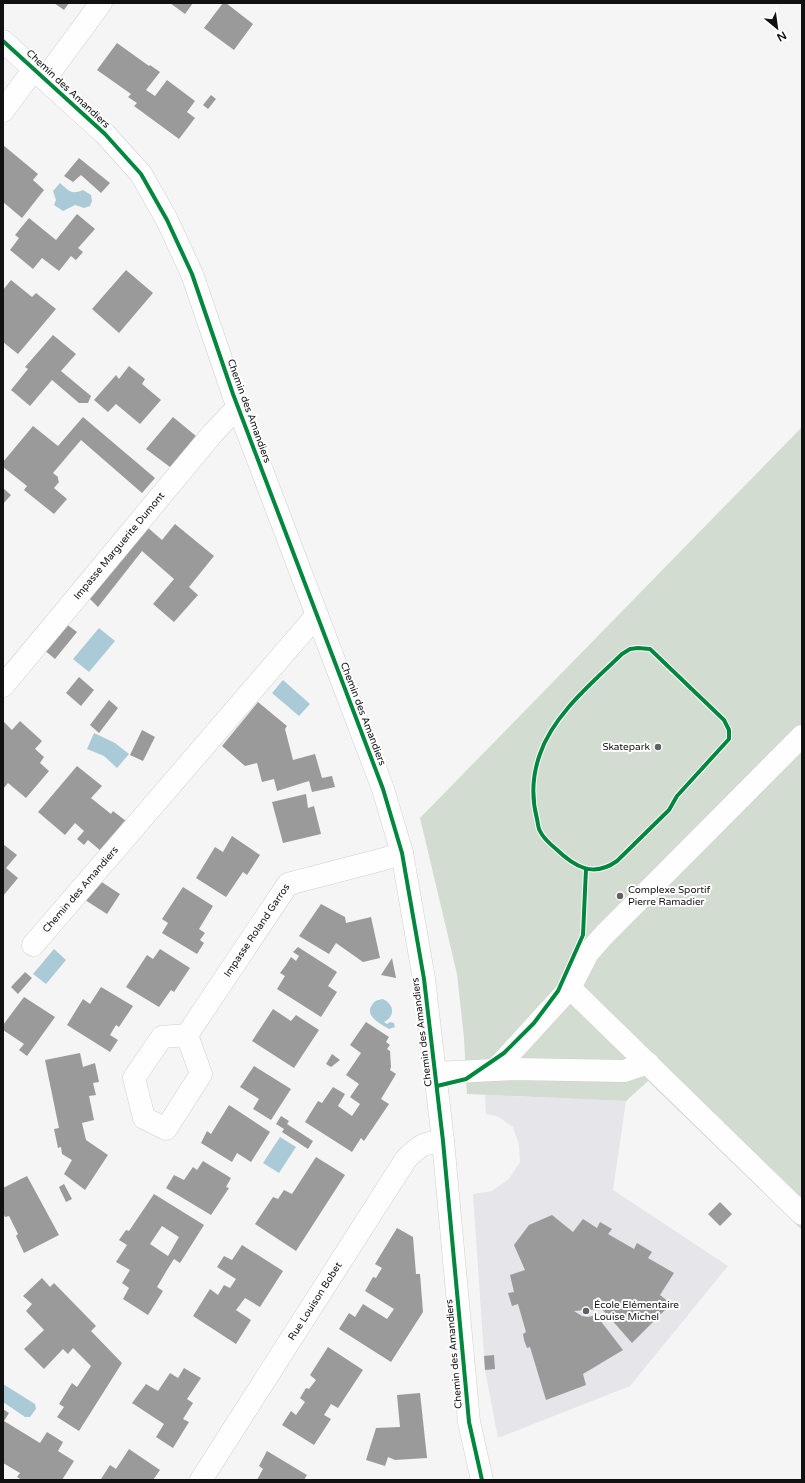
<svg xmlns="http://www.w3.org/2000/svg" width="805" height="1483" font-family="'Varela Round',sans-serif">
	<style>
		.built { fill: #e5e5ea }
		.green { fill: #d3dcd1 }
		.water { fill: #abcad8 }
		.building { fill: #9a9a9b; fill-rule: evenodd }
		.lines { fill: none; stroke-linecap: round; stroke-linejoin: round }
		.minor-casing { stroke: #cfcfd0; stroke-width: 23 }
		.minor { stroke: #fefefe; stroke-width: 22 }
		.cycleway-casing { stroke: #fff; stroke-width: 6 }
		.cycleway { stroke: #00873e; stroke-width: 4 }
		.poi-dot { fill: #616161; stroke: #fff; stroke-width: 1.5 }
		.labels { text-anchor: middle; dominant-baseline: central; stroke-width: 4; stroke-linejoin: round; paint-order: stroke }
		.street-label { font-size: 10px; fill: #111; stroke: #fff }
		.poi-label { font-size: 10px; fill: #111; stroke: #fff; text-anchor: start }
	</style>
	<rect width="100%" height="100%" fill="#f5f5f6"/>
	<path class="built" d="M485,1095L626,1101L613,1190L728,1266L630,1386L498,1438L485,1370L473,1194L492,1191L509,1179L520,1162L519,1145L513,1127L497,1116L486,1114Z"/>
	<path class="green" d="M802,427V1230L648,1081L626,1101L467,1094L464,1038L457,974L420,818Z"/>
	<path class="water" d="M60,183C69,191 71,195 83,190L91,195L92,201L90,206L84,208L75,205L63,211L54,205L56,200L53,191Z
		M99,628L115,641L89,672L73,659Z
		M283,680L310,704L299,716L272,693Z
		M94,733L115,743L129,754L117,768L104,756L87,749Z
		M54,949L66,960L46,984L33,974Z
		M383,999C395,1005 395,1016 384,1022L387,1024L390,1022L394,1023L395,1027L389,1029C381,1024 364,1016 372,1005C375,1000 378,1000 383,999Z
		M280,1137L296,1147L279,1173L263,1163Z
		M3,1384L35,1404L36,1409L30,1417H25L3,1402Z"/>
	<path class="building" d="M54,3H69L64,10Z
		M170,3H193L185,14Z
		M223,3H226L253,24L234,50L204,28Z
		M117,43L149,66L150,65L160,72L146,90L155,96L167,80L195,101L187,112L195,118L179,139L134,106L137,103L128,97L131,94L97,70Z
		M211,95L216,99L208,109L203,105Z
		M3,145L38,174L33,180L44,190L22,218L3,202Z
		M79,158L110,183L101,193L81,175L73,182L64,176Z
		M77,214L95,229L78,248L83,252L76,260L71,256L59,271L42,258L33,269L10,250L19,238L15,235L29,218L56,240Z
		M126,270L153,293L119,333L92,309Z
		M11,280L32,297L36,293L56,309L18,354L3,342V290Z
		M53,335L76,354L61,371L91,396L88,403H79L52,380L30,406L11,390L28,369L25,367Z
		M129,366L145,379L142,384L161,400L140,424L116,404L108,412L94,400L116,375L119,379Z
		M83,417L155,478L142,493L81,440L53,473L58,477V479L59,482L54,488L67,499L54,514L24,490L27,486L3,467V462L33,426L58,446Z
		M173,417L196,436L170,467L146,449Z
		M3,488L11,495L3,504Z
		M175,524L214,556L189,587L198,595L174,622L153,604L174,579L142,551L98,607L87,596L146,526L162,540Z
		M65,623L77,632L55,659L43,649Z
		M79,677L94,690L81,706L66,693Z
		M109,700L118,708L99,733L90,725Z
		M258,702L287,726L285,729L293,760L315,754L322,778L332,776L335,787L312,792L309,781L277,791L274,779L262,782L257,763L245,766L222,746Z
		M3,721L12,730L20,721L42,741L35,749L44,757L40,763L49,771L26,798L8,783L3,789Z
		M142,730L155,737L143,761L130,755Z
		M77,766L102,786L91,798L111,814L113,811L126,821L101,851L88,840L84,845L77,839L84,831L75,823L65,835L38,812Z
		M306,794L308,808L314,806L321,834L283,843L272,802Z
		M232,836L260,855L247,875L243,872L226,897L196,878L215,847L223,852Z
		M3,844L17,855L6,868L18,878L3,896Z
		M97,879L120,894L107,914L82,898Z
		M183,887L213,906L199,929L205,933L200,940L204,943L197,954L162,933L168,923L162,919Z
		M321,904L345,917L346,923L371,917L380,958L363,962L336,943L329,954L299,936Z
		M298,947L337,972L328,986L337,992L321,1017L277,989L285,976L280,973L286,965L291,957L296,961L299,956L293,952Z
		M160,949L190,968L174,992L171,990L159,1007L126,987L147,955L153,959Z
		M392,958L396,978L381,975Z
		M25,972L32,978L18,994L11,987Z
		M101,987L133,1006L119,1027L116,1025L110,1035L118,1040L110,1052L67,1025L83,999L90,1004Z
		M24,997L55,1017L27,1056L19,1050L24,1044L3,1030V1025Z
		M273,1009L291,1021L296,1015L319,1030L294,1068L252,1041Z
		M366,1022L389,1037L386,1042L390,1045L387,1049L390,1051L391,1067L390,1070L396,1074L381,1099L389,1104L364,1141L361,1138L352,1152L305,1122L318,1101L322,1103L333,1087L345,1094L338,1106L352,1116L360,1104L350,1097L359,1084L346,1075L361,1053L350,1045Z
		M80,1053L83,1067L95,1063L99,1082L93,1083L96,1095L89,1096L94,1120L82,1123L86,1140L108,1155L85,1190L64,1174L72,1160L62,1154L61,1147L58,1148L54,1129L59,1128L45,1060Z
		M332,1054L340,1060L331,1067L326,1064Z
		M254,1066L291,1089L271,1120L253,1109L259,1099L240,1087Z
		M229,1105L270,1132L251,1162L237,1153L232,1162L201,1143L207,1131L211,1134Z
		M281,1116L289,1121L287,1124L313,1141L308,1149L282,1132L284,1129L276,1124Z
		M316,1157L345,1175L296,1251L255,1224L273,1197L278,1199L284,1190L292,1194Z
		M203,1161L231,1178L226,1187L229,1188L211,1215L166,1188L174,1175L184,1180L193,1167L197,1170Z
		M27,1176L59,1235L24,1253L16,1236L18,1234L9,1216L5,1217L3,1213V1188Z
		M64,1184L72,1199L66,1202L59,1187Z
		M154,1194L204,1225L180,1263L174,1259L167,1270L157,1287L163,1291L148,1315L123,1299L129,1288L122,1283L130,1270L116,1262L127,1245L119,1240L126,1230L129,1231ZM162,1226L179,1237L168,1256L150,1244Z
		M720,1202L732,1214L720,1226L708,1214Z
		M552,1215L573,1232L583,1219L597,1228L600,1222L612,1229L608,1234L634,1249L637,1243L652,1252L648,1258L674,1273L660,1295L670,1303L664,1309L665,1310L632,1343L602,1309L574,1311L582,1316L588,1317L596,1315L623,1350L583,1374L586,1385L546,1400L530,1347L527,1348L524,1340L523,1334L526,1332L518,1304L512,1306L508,1293L514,1292L510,1275L525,1270L514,1245L529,1225Z
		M397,1228L413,1237L416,1274H420L423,1312L391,1362L339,1329L349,1313L355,1317L363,1304L387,1319L394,1309L365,1291L373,1277L376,1278L382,1268L375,1264Z
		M242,1245L283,1271L260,1307L245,1298L236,1310L251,1320L236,1344L193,1316L210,1289L218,1295L224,1285L230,1288L236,1279L217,1267L224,1256L232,1260Z
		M42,1278L50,1287L54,1283L96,1326L91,1331L122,1363L79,1431L57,1417L64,1407L59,1404L72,1383L77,1387L91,1366L73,1348L68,1354L63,1349L44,1369L24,1349L44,1330L26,1311L32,1304L23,1296Z
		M328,1347L363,1370L338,1408L331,1404L324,1415L331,1419L314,1445L282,1425L291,1411L296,1415L305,1402L300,1398L306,1388L309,1389L316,1380L310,1375Z
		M494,1355L495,1369L485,1370L484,1356Z
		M184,1368L201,1378L187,1399L193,1403L183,1419L189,1422L173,1448L156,1437L164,1424L132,1403L146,1384L158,1391L170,1373L178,1378Z
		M420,1393L427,1458L395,1460L388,1457L385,1466L366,1460L376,1428L400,1427L397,1395Z
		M3,1409L9,1413L4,1421L40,1443L47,1432L63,1442L58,1451L74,1461L62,1480H22L17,1477L20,1473L3,1463Z
		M129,1449L160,1470L153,1480L101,1479L110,1465L116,1469Z
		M267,1451L307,1475L304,1480H257L263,1469L259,1466Z"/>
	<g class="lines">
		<g class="minor-casing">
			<g id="minor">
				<path d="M3,41L105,134L141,174L167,220L192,274L233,394L383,789L402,853L424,979L443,1141L469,1422L482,1480"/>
				<path d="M45,79L101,3"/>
				<path d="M3,111L34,69"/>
				<path id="s1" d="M3,686L213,433L238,407"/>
				<path id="s2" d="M33,945L317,615"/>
				<path d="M570,988L802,1214"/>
				<path id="s3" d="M187,1035L162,1037L134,1078L144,1118L166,1129L201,1074L187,1035L288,884L384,859L402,853"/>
				<path d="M495,1070L570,988L588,953L605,934L802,736"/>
				<path d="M435,1073L514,1069L624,1071L648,1063"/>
				<path id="s4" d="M201,1480L406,1159C420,1145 423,1143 443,1141"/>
			</g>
		</g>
		<use href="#minor" class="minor"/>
		<g class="cycleway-casing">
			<path id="cycleway" d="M3,41L105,134L141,174L167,220L192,274L233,394L383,789L402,853L424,979L443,1141L469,1422L482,1480
				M638,648L650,649L724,720L729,730V739L677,796L669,810L617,861C593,878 575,867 556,849C550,844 543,838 540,831C538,828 538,823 537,819C531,796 532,776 540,754C553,715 593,682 622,654L630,649Z
				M437,1086L466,1079L504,1053L534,1023L558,991L583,935L586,869"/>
		</g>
		<use href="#cycleway" class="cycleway"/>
	</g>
	<g class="poi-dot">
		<circle cx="658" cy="747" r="4"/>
		<circle cx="620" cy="896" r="4"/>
		<circle cx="586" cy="1311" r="4"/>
	</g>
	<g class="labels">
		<g class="street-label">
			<text transform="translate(68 89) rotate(43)">Chemin des Amandiers</text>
			<text transform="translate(249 411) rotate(70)">Chemin des Amandiers</text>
			<text stroke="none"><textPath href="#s1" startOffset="182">Impasse Marguerite Dumont</textPath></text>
			<text transform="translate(363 714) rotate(69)">Chemin des Amandiers</text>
			<text stroke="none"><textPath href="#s2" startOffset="73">Chemin des Amandiers</textPath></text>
			<text stroke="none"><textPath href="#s3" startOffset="373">Impasse Roland Garros</textPath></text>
			<text transform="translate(422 1032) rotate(-97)">Chemin des Amandiers</text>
			<text stroke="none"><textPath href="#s4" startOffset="212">Rue Louison Bobet</textPath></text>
			<text transform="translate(454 1354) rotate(-95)">Chemin des Amandiers</text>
		</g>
		<g class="poi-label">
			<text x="650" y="747" text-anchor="end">Skatepark</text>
			<text x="628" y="890">Complexe Sportif<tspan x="628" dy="12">Pierre Ramadier</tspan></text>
			<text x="594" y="1305">École Elémentaire<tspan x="594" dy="12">Louise Michel</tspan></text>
		</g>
	</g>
	<rect width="805" height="1483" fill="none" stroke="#111111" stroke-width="8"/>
	<g transform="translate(777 28) rotate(151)" stroke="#ffffff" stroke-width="3" paint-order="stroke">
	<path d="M0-3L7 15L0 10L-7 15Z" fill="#111111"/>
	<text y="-6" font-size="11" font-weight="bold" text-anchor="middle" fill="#111111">N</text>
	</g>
</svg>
